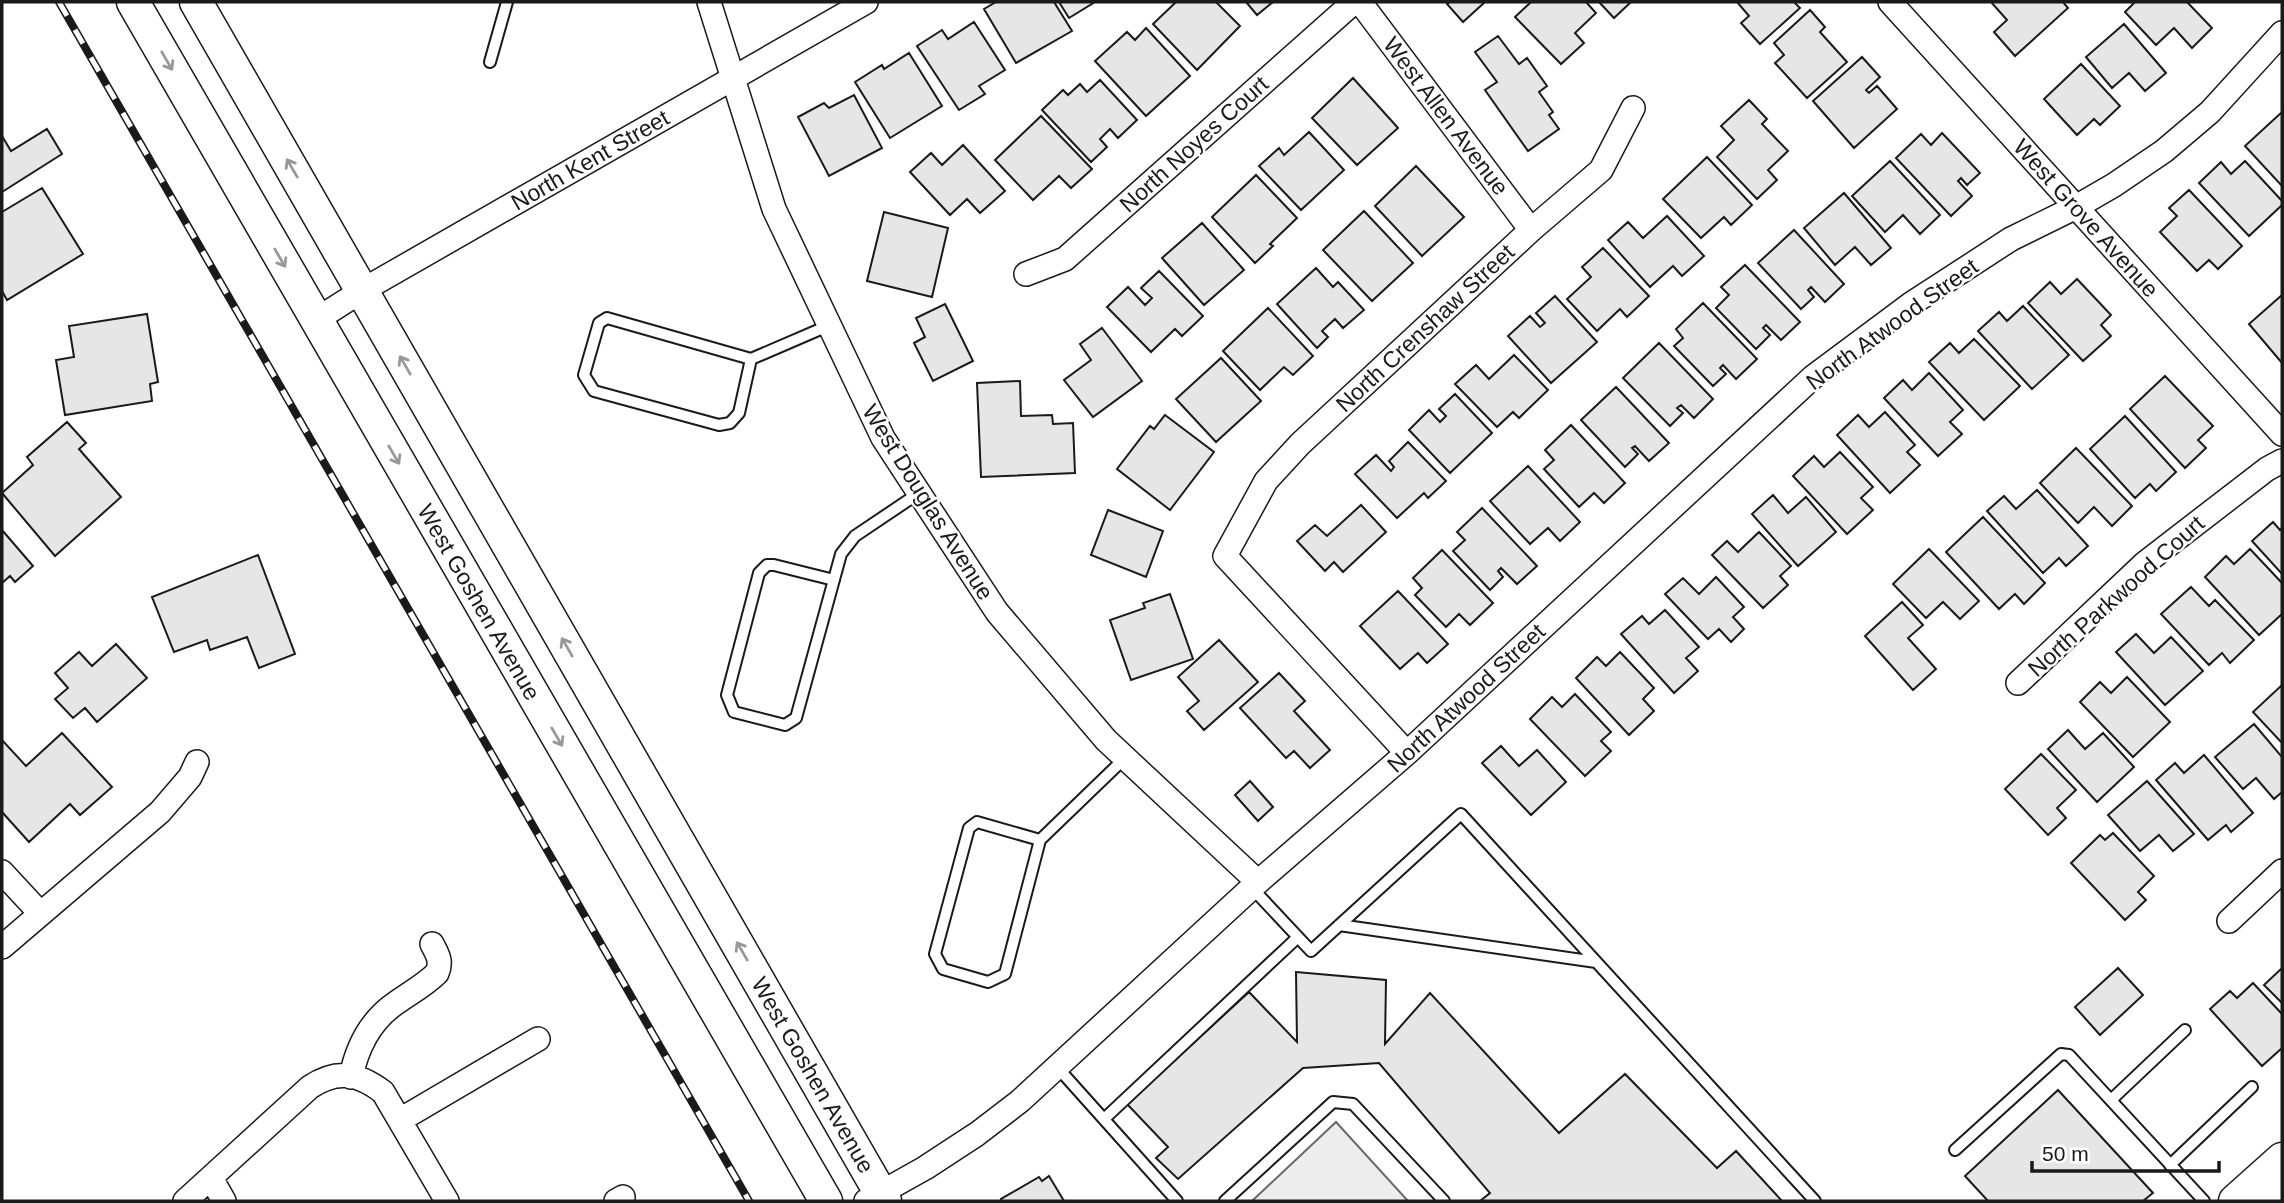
<svg xmlns="http://www.w3.org/2000/svg" width="2284" height="1203" font-family="Arial,sans-serif">
	<style>
		.parking { fill: #ededed; stroke: #6a6a6a; stroke-width: 2 }
		.building { fill: #e6e6e6; stroke: #1a1a1a; stroke-width: 2 }
		.lines { fill: none; stroke-linecap: round; stroke-linejoin: round }
		.service-casing { stroke: #1a1a1a; stroke-width: 14 }
		.minor-casing { stroke: #1a1a1a; stroke-width: 26 }
		.secondary-casing { stroke: #1a1a1a; stroke-width: 35 }
		.service { stroke: #fff; stroke-width: 10 }
		.minor { stroke: #fff; stroke-width: 23 }
		.secondary { stroke: #fff; stroke-width: 32 }
		.rail-casing { stroke: #1a1a1a; stroke-width: 8 }
		.rail { stroke: #fff; stroke-width: 5; stroke-dasharray: 16; stroke-linecap: butt }
		.oneway { stroke: #989898 }
		.labels { text-anchor: middle; dominant-baseline: central; stroke-width: 5; stroke-linejoin: round; paint-order: stroke }
		.street-label { font-size: 23px; fill: #1a1a1a; stroke: #fff }
	</style>
	<rect width="100%" height="100%" fill="#fff"/>
	<path class="parking" d="M1336,1122L1408,1201H1252Z"/>
	<path class="building" d="M996,2H1054L1072,31L1016,63L984,9Z
		M1059,2H1095L1069,18Z
		M1176,2H1216L1240,26L1197,70L1153,24Z
		M1246,2H1273L1257,15Z
		M1450,2H1485L1463,22L1447,4Z
		M1531,2H1586L1596,13L1575,33L1584,43L1561,64L1515,17Z
		M1599,2H1631L1614,18Z
		M1737,2H1794L1800,8L1760,44L1741,23L1749,16Z
		M1991,2H2063L2068,8L2015,56L1994,32L2007,20Z
		M2135,2H2187L2212,28L2192,48L2174,28L2156,45L2125,12Z
		M1810,10L1825,27L1820,32L1847,62L1807,98L1775,63L1784,55L1774,43Z
		M974,22L1005,70L979,86L985,94L959,110L917,46L942,30L948,39Z
		M2124,24L2166,73L2145,91L2129,73L2112,88L2086,57Z
		M1146,28L1190,76L1146,116L1095,61L1127,32L1135,40Z
		M1498,36L1519,64L1527,58L1547,86L1539,92L1553,112L1549,115L1559,129L1528,151L1485,90L1497,82L1475,52Z
		M909,53L942,106L890,138L855,82L882,65L884,69Z
		M1862,57L1880,77L1866,90L1869,93L1877,86L1897,109L1854,148L1813,101Z
		M2081,64L2120,106L2100,125L2094,119L2077,135L2044,99Z
		M1353,78L1398,128L1357,165L1312,118Z
		M1100,80L1137,120L1118,138L1110,129L1100,139L1107,147L1091,162L1042,110L1063,90L1068,95L1080,84L1087,92Z
		M854,95L882,148L829,176L798,117L824,103L829,108Z
		M1749,100L1767,119L1762,124L1788,151L1768,170L1777,180L1757,199L1717,157L1734,140L1721,126Z
		M2282,112V186L2245,146Z
		M1041,116L1092,169L1071,188L1059,176L1033,200L995,160Z
		M47,129L62,154L2,192V136L11,151Z
		M1309,132L1344,170L1301,210L1259,166L1279,148L1284,155Z
		M1942,133L1980,173L1967,185L1961,178L1958,181L1972,196L1951,216L1896,158L1921,134L1931,145Z
		M963,145L1005,191L980,213L967,199L950,215L910,172L931,153L942,165Z
		M1707,157L1752,205L1731,225L1724,217L1701,238L1663,199Z
		M1890,161L1940,215L1920,234L1903,215L1885,232L1852,196Z
		M2245,161L2282,201V205L2249,236L2199,183L2221,162L2231,174Z
		M1416,166L1464,217L1422,256L1375,206Z
		M1256,175L1297,218L1270,244L1273,246L1255,263L1212,217Z
		M42,188L83,254L7,300L2,291V212Z
		M2189,190L2242,246L2218,269L2209,260L2197,271L2160,232L2177,216L2169,208Z
		M1844,193L1891,248L1871,265L1855,247L1835,265L1804,228Z
		M1364,211L1413,263L1372,301L1323,250Z
		M884,212L948,228L932,297L867,281Z
		M1667,216L1704,256L1682,276L1673,266L1650,287L1608,240L1628,222L1643,238Z
		M1202,223L1244,270L1204,305L1162,258Z
		M1794,230L1844,284L1825,302L1811,287L1808,290L1814,297L1801,309L1758,263Z
		M1603,248L1649,296L1627,317L1620,309L1597,331L1567,299L1591,277L1582,267Z
		M1745,265L1800,322L1781,340L1766,325L1763,328L1770,335L1756,349L1716,308L1729,295L1721,287Z
		M1316,268L1333,287L1338,282L1364,310L1343,328L1335,319L1322,331L1328,337L1317,348L1277,304Z
		M1159,271L1203,316L1182,336L1175,329L1151,352L1107,307L1128,287L1145,305L1152,298L1141,288Z
		M2077,279L2111,315L2101,325L2111,336L2083,361L2028,303L2050,282L2061,294Z
		M2282,295V363L2249,324Z
		M1555,296L1597,342L1551,383L1508,336L1530,316L1540,327L1545,323L1536,313Z
		M1703,303L1757,359L1736,379L1723,365L1720,368L1726,374L1713,386L1674,346L1683,338L1676,329Z
		M945,304L973,361L933,381L914,343L925,337L916,318Z
		M2023,306L2069,355L2032,389L1978,331L1999,312L2007,321Z
		M1268,308L1313,356L1293,375L1284,367L1260,390L1223,351Z
		M147,314L158,382L150,384L152,401L65,415L56,360L74,357L69,326Z
		M1102,328L1142,381L1093,417L1064,380L1091,360L1080,344Z
		M1974,339L2020,386L1984,420L1929,362L1950,343L1959,353Z
		M1659,343L1713,399L1694,418L1681,405L1677,408L1683,413L1670,426L1623,378Z
		M1514,355L1548,390L1519,418L1513,412L1497,427L1455,384L1476,365L1489,379Z
		M1221,358L1261,401L1216,442L1176,399Z
		M1929,373L1963,410L1950,422L1962,434L1938,456L1884,398L1903,380L1912,390Z
		M2165,376L2213,426L2198,440L2206,448L2185,468L2130,409Z
		M1020,381L1021,416L1052,415L1053,424L1073,423L1075,473L981,477L977,383Z
		M1616,387L1669,443L1649,461L1635,446L1632,448L1638,454L1625,467L1581,420Z
		M1455,394L1492,433L1450,473L1409,430L1429,410L1440,422L1446,416L1439,409Z
		M1885,412L1915,445L1907,452L1920,465L1890,493L1837,435L1858,415L1869,427Z
		M1165,415L1214,452L1170,510L1117,469L1150,426L1154,429Z
		M2125,416L2176,472L2156,491L2150,484L2135,498L2090,449Z
		M67,422L86,443L79,449L121,497L55,556L2,493L33,465L27,457Z
		M1571,425L1625,483L1604,503L1594,493L1579,507L1544,469L1554,460L1545,450Z
		M1408,442L1446,481L1428,498L1424,493L1397,518L1355,474L1376,455L1391,471L1394,467L1389,461Z
		M2076,448L2132,506L2112,526L2094,507L2078,523L2040,483Z
		M1840,452L1873,487L1861,498L1873,510L1847,534L1793,476L1814,456L1824,467Z
		M1528,466L1580,522L1560,541L1548,528L1530,544L1490,501Z
		M2037,490L2088,546L2066,566L2059,558L2043,573L1987,511L2004,496L2016,509Z
		M1773,495L1788,513L1806,497L1836,532L1798,566L1752,514Z
		M1361,505L1386,532L1343,572L1334,562L1325,571L1297,541L1315,525L1327,536Z
		M1482,508L1537,566L1517,584L1501,568L1498,571L1503,577L1490,590L1453,551L1465,540L1457,532Z
		M1108,510L1163,531L1146,577L1091,555Z
		M1983,517L2045,583L2024,604L2015,594L1999,609L1946,552Z
		M2273,522L2280,530L2282,528V574L2252,541Z
		M2,530L33,566L15,582L10,576L2,583Z
		M1759,532L1791,566L1780,576L1788,585L1763,608L1712,555L1727,541L1738,552Z
		M1929,549L1979,601L1960,619L1943,602L1926,618L1893,584Z
		M2250,549L2282,583V614L2259,635L2205,577L2226,556L2234,564Z
		M1442,550L1493,603L1470,625L1459,614L1446,627L1415,595L1422,588L1413,578Z
		M258,555L295,654L259,668L247,637L210,650L207,640L174,652L152,597Z
		M1716,577L1744,607L1733,617L1744,629L1731,642L1719,629L1708,639L1665,594L1683,578L1699,594Z
		M2191,587L2209,606L2215,600L2254,640L2230,663L2222,653L2209,665L2161,614Z
		M1398,591L1448,644L1427,663L1418,653L1400,669L1360,626Z
		M1170,594L1193,659L1131,680L1110,620L1145,608L1143,603Z
		M1902,602L1923,625L1908,638L1936,669L1913,690L1865,636Z
		M1665,610L1699,647L1686,658L1698,671L1674,693L1621,634L1642,616L1649,624Z
		M2136,634L2154,653L2171,637L2203,671L2165,705L2116,652Z
		M1219,640L1258,682L1204,730L1187,711L1199,701L1178,677Z
		M116,644L147,678L97,722L85,708L73,718L55,699L68,688L55,673L79,652L92,666Z
		M1620,652L1654,688L1643,699L1654,711L1629,735L1576,678L1597,657L1606,666Z
		M1279,673L1305,701L1294,711L1330,750L1310,768L1294,751L1286,758L1240,708Z
		M2127,677L2170,722L2133,757L2080,702L2100,682L2111,693Z
		M2282,685V743L2253,712Z
		M1575,694L1611,732L1601,741L1611,751L1585,776L1530,719L1552,697L1562,707Z
		M2254,724L2282,757V792L2274,799L2256,778L2243,789L2215,757Z
		M2068,730L2085,749L2103,733L2134,767L2097,802L2048,749Z
		M62,733L112,787L80,815L70,804L29,842L2,812V740L26,766Z
		M1501,746L1519,766L1537,750L1566,782L1531,815L1482,763Z
		M2041,754L2076,790L2057,808L2066,818L2048,835L2005,789Z
		M2204,755L2253,813L2231,832L2226,825L2208,840L2156,780L2175,763L2184,773Z
		M1250,781L1273,807L1258,821L1235,795Z
		M2147,781L2194,834L2173,851L2159,835L2140,851L2108,815Z
		M2113,833L2154,876L2138,892L2146,900L2125,920L2071,863L2100,835L2105,840Z
		M2118,968L2143,995L2100,1035L2075,1007Z
		M2282,968V1003L2264,985Z
		M1296,972L1386,980L1385,1044L1430,993L1559,1133L1625,1074L1717,1168L1736,1151L1782,1201H1480L1490,1193L1379,1063L1303,1068L1178,1179L1156,1158L1168,1147L1127,1104L1249,992L1297,1042Z
		M2253,983L2282,1014V1048L2262,1066L2210,1009L2230,991L2237,998Z
		M2058,1090L2153,1193L2143,1201H1988L1965,1176Z
		M1049,1176L1064,1201H1002L1001,1199L1039,1177L1042,1181Z"/>
	<g class="lines">
		<g class="service-casing">
			<path id="service" d="M490,62L507,2
				M751,359L739,413L730,423L719,425L594,391L584,375L599,323L607,318L751,359L830,325
				M834,580L774,565H767L759,573L727,695L734,712L785,725L796,718L841,554L855,536L919,493
				M1040,840L1005,974L988,982L943,969L935,954L969,828L977,822L1040,840L1125,758
				M1252,888L1311,951L1461,814L1815,1201
				M1339,925L1596,962
				M1058,1068L1177,1201
				M2111,1100L2185,1030
				M1104,1119L1298,937
				M1955,1150L2061,1054L2069,1055L2204,1201
				M2170,1165L2252,1087
				M1225,1201L1333,1102L1353,1104L1444,1201"/>
		</g>
		<g class="minor-casing">
			<path id="minor" d="M709,2L774,209L883,438L997,612L1106,740L1258,882
				M1360,2L1531,230
				M1890,2L2282,434
				M1026,274L1065,259L1354,2
				M316,320L363,290L866,2
				M2018,683L2145,563L2267,469L2282,461
				M1407,753L1225,556L1266,481L1300,444L1531,230L1601,170L1633,108
				M2,872L40,913
				M2229,921L2282,871
				M2,947L160,812L190,777L197,762
				M351,1077C357,1047 371,1020 396,1003C410,993 425,985 437,973C442,962 438,955 432,944
				M400,1120L538,1039
				M211,1178L224,1201
				M185,1201L310,1087C337,1069 358,1073 383,1092L447,1201
				M616,1201L623,1197
				M866,1201L925,1168L977,1134L1020,1101L1258,882L1407,753L1813,377L1911,304L2011,239L2076,207L2114,185L2164,151L2210,112L2282,33
				M2267,1201L2282,1186"/>
		</g>
		<g class="secondary-casing">
			<path id="secondary" d="M133,2L826,1201
				M196,2L885,1201
				M2235,1201L2282,1159"/>
		</g>
		<use href="#service" class="service"/>
		<use href="#minor" class="minor"/>
		<use href="#secondary" class="secondary"/>
		<g class="rail-casing">
			<path id="rail" d="M59,2L749,1201"/>
		</g>
		<use href="#rail" class="rail"/>
	</g>
	<defs><path id="oneway-shaft" d="M-6 0H5M1.5-3L5.5 0L1.5 3" fill="none" stroke-width="1.6" stroke-linecap="round" stroke-linejoin="round" transform="scale(1.75)"/></defs>
	<g class="oneway">
		<use href="#oneway-shaft" transform="translate(167 61) rotate(60)"/>
		<use href="#oneway-shaft" transform="translate(292 168) rotate(-120)"/>
		<use href="#oneway-shaft" transform="translate(280 258) rotate(60)"/>
		<use href="#oneway-shaft" transform="translate(405 365) rotate(-120)"/>
		<use href="#oneway-shaft" transform="translate(394 455) rotate(60)"/>
		<use href="#oneway-shaft" transform="translate(567 647) rotate(-120)"/>
		<use href="#oneway-shaft" transform="translate(557 737) rotate(60)"/>
		<use href="#oneway-shaft" transform="translate(742 951) rotate(-120)"/>
	</g>
	<g class="labels">
		<g class="street-label">
			<text transform="translate(1446 116) rotate(53)">West Allen Avenue</text>
			<text transform="translate(1194 144) rotate(-42)">North Noyes Court</text>
			<text transform="translate(590 160) rotate(-30)">North Kent Street</text>
			<text transform="translate(2086 218) rotate(48)">West Grove Avenue</text>
			<text transform="translate(1892 324) rotate(-36)">North Atwood Street</text>
			<text transform="translate(1425 328) rotate(-43)">North Crenshaw Street</text>
			<text transform="translate(928 502) rotate(58)">West Douglas Avenue</text>
			<text transform="translate(2116 596) rotate(-42)">North Parkwood Court</text>
			<text transform="translate(479 602) rotate(60)">West Goshen Avenue</text>
			<text transform="translate(1466 698) rotate(-43)">North Atwood Street</text>
			<text transform="translate(813 1075) rotate(60)">West Goshen Avenue</text>
		</g>
	</g>
	<rect width="2284" height="1203" fill="none" stroke="#1a1a1a" stroke-width="7"/>
	<path d="M2032 1161v10h187v-10" fill="none" stroke="#1a1a1a" stroke-width="3.5"/>
	<text x="2042" y="1161" font-size="21" fill="#1a1a1a" stroke="#ffffff" stroke-width="5" paint-order="stroke">50 m</text>
</svg>
